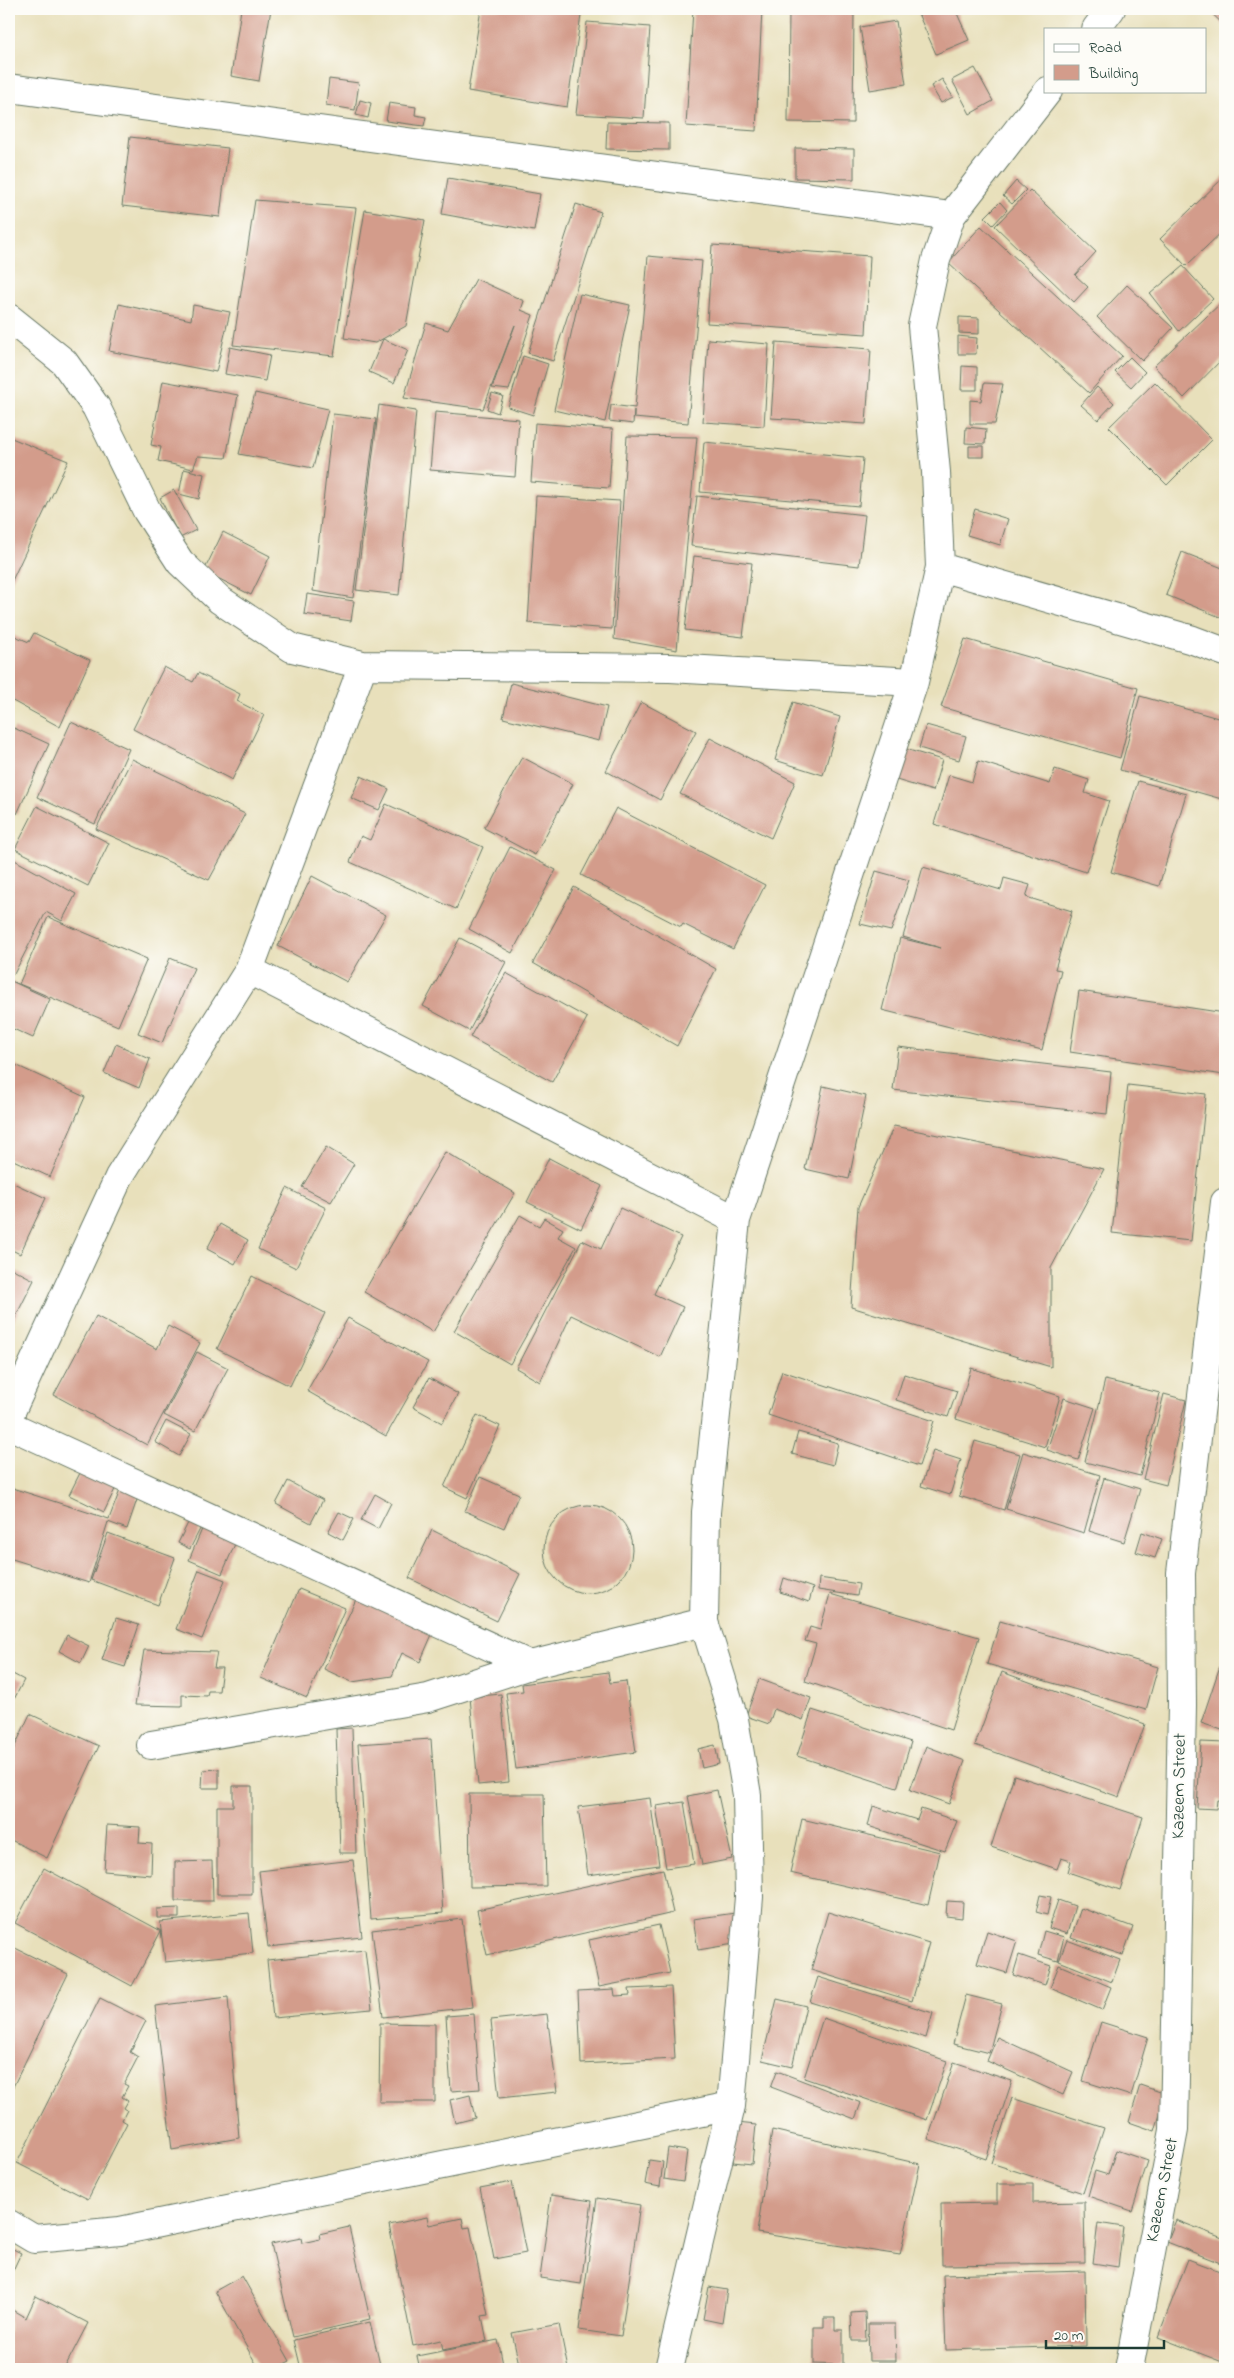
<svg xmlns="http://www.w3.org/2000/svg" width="1234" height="2378" font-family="'Indie Flower',sans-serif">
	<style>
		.building { fill: #d39c8b }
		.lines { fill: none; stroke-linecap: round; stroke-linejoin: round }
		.street-casing { stroke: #657663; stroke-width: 30 }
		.street { stroke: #fff; stroke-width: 28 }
		.labels { text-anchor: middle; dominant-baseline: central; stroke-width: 4; stroke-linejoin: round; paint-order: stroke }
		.street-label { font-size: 18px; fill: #1f3d34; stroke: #fdfcf7 }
	</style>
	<rect width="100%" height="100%" fill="#fdfcf7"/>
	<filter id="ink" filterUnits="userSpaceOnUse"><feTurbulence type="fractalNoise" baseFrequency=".02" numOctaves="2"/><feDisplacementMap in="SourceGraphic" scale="10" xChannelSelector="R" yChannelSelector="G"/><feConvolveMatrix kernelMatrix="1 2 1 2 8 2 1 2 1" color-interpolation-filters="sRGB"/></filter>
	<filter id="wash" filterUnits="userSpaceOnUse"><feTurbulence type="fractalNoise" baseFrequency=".0096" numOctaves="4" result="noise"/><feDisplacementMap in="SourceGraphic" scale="20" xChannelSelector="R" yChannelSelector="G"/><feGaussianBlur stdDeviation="1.12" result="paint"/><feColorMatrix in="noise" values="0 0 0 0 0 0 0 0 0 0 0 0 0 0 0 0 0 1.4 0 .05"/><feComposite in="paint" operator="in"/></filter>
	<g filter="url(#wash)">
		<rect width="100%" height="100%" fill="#e8e0bb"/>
		<g id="blocks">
			<path class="building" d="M241,9H271L259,81L231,76Z
				M481,9H582L567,107L468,91Z
				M693,9H762L756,131L686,126Z
				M789,9H854L853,123L788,122Z
				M916,9H955L969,40L936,54Z
				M1207,9H1225V26Z
				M9,17H12L10,43H9Z
				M896,21L906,84L870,90L860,27Z
				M587,22L650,27L644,118L576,114Z
				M975,68L993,101L970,114L952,80Z
				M329,79L359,83L355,110L326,105Z
				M942,79L953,97L941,103L931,86Z
				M360,100L371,103L368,118L356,115Z
				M389,103L416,107L415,115L426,117L424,126L386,121Z
				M607,122L669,123V150L606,149Z
				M130,137L228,148L220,217L122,206Z
				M795,148L854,149V179L795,178Z
				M1225,176V229L1186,266L1160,239Z
				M448,178L540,194L534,231L442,214Z
				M1016,181L1026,190L1012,204L1003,196Z
				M1030,190L1096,252L1075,275L1088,287L1074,302L995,226Z
				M255,200L356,208L334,356L233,345Z
				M1000,202L1007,210L993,225L985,217Z
				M576,204L601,212L553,361L528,353Z
				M365,210L425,220L406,326L375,343L344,338Z
				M981,226L1122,356L1089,393L948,263Z
				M712,245L870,256L866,334L707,323Z
				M648,256L702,261L688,423L634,418V410L633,424L609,421L611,405L635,408Z
				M1183,266L1213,299L1179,331L1150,294Z
				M476,279L524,301L521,310L533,315L509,390L492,388L515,325L483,409L404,398L426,323L448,330Z
				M1127,285L1173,328L1142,361L1097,317Z
				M580,294L630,305L605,422L554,410Z
				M1223,301L1225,304V356L1184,398L1154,366Z
				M119,304L191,320L193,305L230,312L216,372L109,351Z
				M959,317L979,318V334L959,333Z
				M958,336L977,338L976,354H958Z
				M383,339L408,350L394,383L369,372Z
				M708,339L769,344L764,426L703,422Z
				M776,342L871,349L866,424L771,418Z
				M230,347L270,355L265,381L225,374Z
				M523,356L548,364L533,415L508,407Z
				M1130,357L1145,372L1131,387L1115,372Z
				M962,366L977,367V390H961Z
				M163,381L238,395L226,458L198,456L193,469L158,461L161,447L151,445Z
				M1155,382L1212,440L1167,485L1109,427Z
				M984,383L1003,384L995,424H970V400L981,401Z
				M1097,387L1114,403L1098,420L1081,405Z
				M255,393L328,409L313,468L239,454Z
				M492,393L503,396L498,413L487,409Z
				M379,405L416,411L399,595L356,590Z
				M435,412L519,419L515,477L430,470Z
				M333,414L376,419L353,598L313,591Z
				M535,423L613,429L609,488L531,482Z
				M966,427L986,429L985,444L965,443Z
				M627,436L697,437L677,650L614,639Z
				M9,437L68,461L9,587Z
				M704,442L863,458L859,506L700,492Z
				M969,446H984V457H969Z
				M184,469L204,474L199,499L179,494Z
				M174,490L196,530L180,538L160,498Z
				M536,496L620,501L612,629L528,623Z
				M697,496L865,515L859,566L691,546Z
				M975,509L1008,519L1000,545L967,535Z
				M223,532L270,556L251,595L204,571Z
				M1182,552L1225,569V619L1166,595Z
				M694,556L752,563L743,637L685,630Z
				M307,594L354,601L351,621L304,614Z
				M34,633L90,660L60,727L9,699V636L10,634L29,642Z
				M965,639L1138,688L1120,758L941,707Z
				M164,667L193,682L198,673L240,694L237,701L264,715L232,780L133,729Z
				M511,683L607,707L599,741L503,718Z
				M1140,696L1225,720V800L1120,770Z
				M641,702L696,731L660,800L606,771Z
				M793,702L840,717L823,775L775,760Z
				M71,722L129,749L95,824L37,797Z
				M926,725L966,736L959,760L919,748Z
				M14,728L49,744L17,814L9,811V739Z
				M710,738L795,782L771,838L680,794Z
				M902,748L942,760L933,791L893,779Z
				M522,757L573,784L535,855L484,828Z
				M132,759L245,814L209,880L96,829Z
				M978,761L1050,784L1055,769L1089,780L1085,793L1109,801L1086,872L934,824L949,775L972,782Z
				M361,776L389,789L379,810L351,798Z
				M1138,781L1186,794L1159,886L1111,872Z
				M386,804L483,847L456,909L350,862L361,836L370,840Z
				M37,806L109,843L88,886L15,849Z
				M616,808L765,885L733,949L683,924L681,927L581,875Z
				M510,847L556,870L512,953L469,929Z
				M11,858L76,894L62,921L46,912L14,974L9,971V862Z
				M923,867L1001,890L1004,878L1030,885L1026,897L1072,911L1055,969L1061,970L1042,1050L882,1010L900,938L941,948L903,937Z
				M876,871L909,880L891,931L860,924Z
				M312,876L386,915L347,982L278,946Z
				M574,887L716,969L677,1046L533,963Z
				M48,917L147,959L118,1026L19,984Z
				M460,938L506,962L469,1031L423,1006Z
				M170,958L194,968L162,1043L138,1033Z
				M506,973L587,1018L552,1082L470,1037Z
				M9,980L50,999L33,1038L9,1027Z
				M1079,991L1225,1013L1224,1075L1070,1052Z
				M116,1044L150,1059L139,1088L104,1073Z
				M898,1047L1111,1072L1107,1114L893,1090Z
				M9,1062L85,1097L50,1177L9,1158Z
				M1128,1085L1206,1094L1191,1241L1112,1233Z
				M823,1086L866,1096L849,1179L805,1169Z
				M894,1126L1104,1169L1051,1268V1367L851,1307L858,1207Z
				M326,1147L354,1164L331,1202L302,1187Z
				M445,1152L515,1193L433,1332L364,1292Z
				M549,1158L602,1186L581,1229L527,1202Z
				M9,1181L46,1198L20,1254L10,1249L9,1253Z
				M287,1188L326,1208L296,1268L258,1249Z
				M620,1208L681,1237L654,1294L683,1307L660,1357L571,1315L540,1382L516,1368L582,1240L601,1249Z
				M520,1215L539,1226L544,1218L563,1229L558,1237L576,1247L510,1364L454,1331Z
				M220,1224L248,1240L235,1264L207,1249Z
				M9,1267L34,1280L9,1330Z
				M252,1276L325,1313L290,1386L217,1349Z
				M96,1316L157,1349L168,1326L200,1343L147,1445L54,1395Z
				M348,1318L428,1362L386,1436L307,1391Z
				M197,1352L228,1368L195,1431L164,1415Z
				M971,1368L1060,1396L1045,1447L956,1419Z
				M782,1371L934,1421L919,1466L768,1415Z
				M904,1374L957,1391L948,1417L896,1400Z
				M429,1378L458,1394L442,1423L413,1407Z
				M1105,1380L1160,1393L1140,1476L1085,1462Z
				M1164,1394L1186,1400L1166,1485L1143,1479Z
				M1064,1398L1095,1408L1078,1460L1047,1450Z
				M477,1415L500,1426L467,1498L444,1487Z
				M166,1421L191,1434L179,1456L155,1442Z
				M798,1432L838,1443L833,1465L792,1454Z
				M975,1441L1020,1454L1004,1510L959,1496Z
				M933,1451L961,1460L950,1495L921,1486Z
				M1023,1452L1100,1475L1084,1533L1006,1509Z
				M84,1465L118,1483L104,1512L69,1495Z
				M480,1477L519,1494L504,1528L465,1511Z
				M1104,1478L1140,1489L1124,1542L1089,1531Z
				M288,1481L323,1500L311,1523L276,1504Z
				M122,1485L140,1491L127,1529L108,1522L89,1583L9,1558V1487L109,1519Z
				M375,1494L391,1503L378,1529L361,1520Z
				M544 1549a44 44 0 1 1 88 0a44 44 0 1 1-88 0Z
				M339,1512L354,1519L343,1540L328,1532Z
				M191,1517L203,1523L190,1549L178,1543Z
				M205,1522L238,1537L222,1574L189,1560Z
				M432,1530L520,1574L497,1621L409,1578Z
				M1142,1532L1162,1539L1155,1558L1136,1552Z
				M108,1533L175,1558L158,1605L91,1580Z
				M199,1570L225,1580L202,1639L176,1629Z
				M784,1578L813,1588L809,1602L780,1592Z
				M819,1578L859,1584L857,1596L818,1590Z
				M299,1589L345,1608L307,1698L261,1678Z
				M830,1594L979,1637L951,1730L805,1681L816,1644L805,1641L810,1627L820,1630Z
				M358,1595L434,1630L420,1662L402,1653L392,1676L352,1682L324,1669Z
				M116,1618L139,1625L125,1667L102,1660Z
				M1000,1621L1158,1667L1146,1710L987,1664Z
				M67,1635L89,1646L81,1663L59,1651Z
				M144,1650L217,1652L214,1668H222L219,1691H208L207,1696L182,1695V1706L135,1705Z
				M1225,1651V1731L1201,1723Z
				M9,1672L24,1680L9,1709Z
				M608,1672L610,1683L626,1681L636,1752L516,1769L506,1693L523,1691L522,1684Z
				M1002,1672L1145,1724L1119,1797L975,1745Z
				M759,1679L811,1698L803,1720L774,1709L769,1724L746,1716Z
				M501,1694L509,1782L478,1785L470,1697Z
				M812,1710L911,1742L897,1788L797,1756Z
				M30,1714L99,1746L47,1858L9,1839V1759Z
				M352,1728L356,1853H340L336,1729Z
				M431,1739L443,1913L371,1919L358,1744Z
				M1201,1742L1225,1743V1801L1217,1800L1216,1809L1197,1808Z
				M715,1745L719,1764L702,1768L698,1749Z
				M926,1746L965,1761L949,1804L910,1790Z
				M219,1769V1788H202L203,1770Z
				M1014,1775L1143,1817L1120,1890L1068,1872L1071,1861L1061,1858L1057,1869L991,1847Z
				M233,1786H252V1894H217V1806H233Z
				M717,1790L732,1859L702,1865L688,1796Z
				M469,1794H544L546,1886L470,1887Z
				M650,1798L659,1865L588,1875L578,1807Z
				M684,1802L694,1864L666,1868L656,1806Z
				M873,1806L917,1820L921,1809L957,1821L945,1851L868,1826Z
				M802,1819L940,1852L928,1905L790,1873Z
				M107,1825L140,1827L139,1843L152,1844L151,1875L104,1871Z
				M353,1860L362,1937L268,1947L259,1871Z
				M212,1861L213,1901H175V1862Z
				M44,1868L161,1931L132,1986L15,1923Z
				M663,1869L673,1913L487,1955L477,1910Z
				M1040,1895L1051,1897L1047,1915L1036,1912Z
				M1058,1900L1075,1906L1067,1934L1049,1928Z
				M947,1901L963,1902L962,1918L946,1916Z
				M179,1908V1918H157V1909Z
				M1081,1908L1133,1927L1123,1955L1071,1938Z
				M828,1912L929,1943L912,2001L811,1970Z
				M249,1913L253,1953L165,1962L160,1922Z
				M735,1913L740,1943L698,1950L693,1919Z
				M462,1919L473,2007L383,2017L372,1930Z
				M659,1925L670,1973L599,1987L589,1940Z
				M987,1931L1017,1941L1007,1973L977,1964Z
				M1044,1931L1064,1937L1058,1961L1038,1955Z
				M1067,1940L1120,1960L1112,1982L1059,1961Z
				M9,1945L68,1974L9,2095Z
				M365,1950L372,2009L273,2018L267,1960Z
				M1019,1955L1051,1966L1045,1985L1013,1975Z
				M1059,1965L1111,1987L1102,2010L1050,1988Z
				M818,1977L933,2013L926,2038L810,2002Z
				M671,1987L675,2059L581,2064L578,1991L614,1989L615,1996L630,1995L629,1989Z
				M966,1995L1002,2004L989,2053L953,2044Z
				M228,1997L239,2138L172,2150L155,2006Z
				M100,1998L146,2021L130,2052L138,2057L124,2084L128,2086L122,2097L128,2101L124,2108L127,2110L122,2120L127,2123L88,2199L17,2163Z
				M777,1999L806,2006L792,2067L762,2060Z
				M474,2014L480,2089L451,2091L446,2016Z
				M547,2014L557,2092L499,2098L491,2020Z
				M823,2018L947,2061L927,2120L804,2078Z
				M1101,2022L1148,2037L1131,2096L1083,2081Z
				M380,2023L435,2024V2102H379Z
				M997,2037L1073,2072L1063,2095L987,2061Z
				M954,2062L1012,2081L986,2159L928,2139Z
				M777,2071L861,2103L855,2119L771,2087Z
				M1140,2085L1166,2094L1155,2131L1129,2122Z
				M470,2095L475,2118L455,2123L450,2100Z
				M1012,2098L1104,2128L1083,2193L991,2163Z
				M737,2123L756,2125L752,2164L733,2162Z
				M772,2130L920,2164L900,2255L757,2233Z
				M1225,2136V2147L1220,2144Z
				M668,2148L687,2151L683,2182L664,2179Z
				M1116,2150L1148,2161L1132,2211L1088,2196L1095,2171L1108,2175Z
				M649,2160L663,2162L660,2187L645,2184Z
				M512,2182L526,2253L494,2259L480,2188Z
				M997,2184H1033V2203L1084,2202L1085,2263L942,2265L941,2204L997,2203Z
				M551,2195L592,2201L581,2284L540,2278Z
				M597,2198L640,2205L621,2336L579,2330Z
				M427,2217L429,2225L462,2218L464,2228L470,2227L488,2315L482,2316L487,2341L443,2350L441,2340L413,2346L389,2225Z
				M1176,2220L1225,2239L1223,2264L1167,2242Z
				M1098,2223L1123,2227L1118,2267L1093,2263Z
				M349,2227L370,2319L293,2337L271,2244L301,2238L302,2243L320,2239L319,2234Z
				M9,2247L21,2253L9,2279Z
				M1188,2259L1225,2273V2363L1158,2337Z
				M1085,2271L1086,2346L946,2350L943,2275Z
				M242,2276L290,2361L274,2369H259L215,2291Z
				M709,2287L727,2290L722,2323L703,2319Z
				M36,2296L88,2323L64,2369H9V2308L26,2318Z
				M865,2312L866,2341H852L851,2313Z
				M824,2318H835V2330H843V2365L814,2364V2327H824Z
				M370,2322L381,2369H301L294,2340Z
				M559,2324L568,2369H520L512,2333Z
				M868,2324H895L896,2361H869Z
				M498,2340L504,2369H420L417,2356Z"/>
		</g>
	</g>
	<g filter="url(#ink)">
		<use href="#blocks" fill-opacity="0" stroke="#657663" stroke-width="1"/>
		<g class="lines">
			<g class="street-casing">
				<path id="street" d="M1096,29L1111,9
					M9,88L951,216
					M9,318L64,362L96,407L147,511L180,562L220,600L292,648L363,665
					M940,567L1193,640L1225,652
					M249,970L736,1220
					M9,1416L119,1177L249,970L363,665L670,668L914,682
					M9,1425L530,1665
					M151,1745L428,1698L530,1665L704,1622
					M9,2224L34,2239L120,2231L731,2106
					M669,2369L731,2106L749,1897L747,1795L734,1719L704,1622L706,1512L736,1220L914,682L940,567L936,472L922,326L936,260L951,216L1048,91
					M1129,2369L1174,2130L1182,1705L1181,1573L1225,1202"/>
			</g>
			<use href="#street" class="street"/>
		</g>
	</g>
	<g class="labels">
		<g class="street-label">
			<text transform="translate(1180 1786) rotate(-89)">Kazeem Street</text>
			<text transform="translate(1163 2190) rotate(-79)">Kazeem Street</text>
		</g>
	</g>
	<rect width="1234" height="2378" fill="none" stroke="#fdfcf7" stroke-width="30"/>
	<rect x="1044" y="28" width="162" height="65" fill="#fdfcf7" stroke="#a4b0a9"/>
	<rect x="1054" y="44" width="25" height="8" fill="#ffffff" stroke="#a4b0a9"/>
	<text x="1089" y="52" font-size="15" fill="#1f3d34">Road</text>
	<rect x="1054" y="65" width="25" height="15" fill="#d39c8b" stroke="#a4b0a9"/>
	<text x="1089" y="78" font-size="15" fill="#1f3d34">Building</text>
	<path d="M1046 2340v8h118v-8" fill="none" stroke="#1f3d34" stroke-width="2.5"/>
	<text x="1054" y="2340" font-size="15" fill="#1f3d34" stroke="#fdfcf7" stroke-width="4" paint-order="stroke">20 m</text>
</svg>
